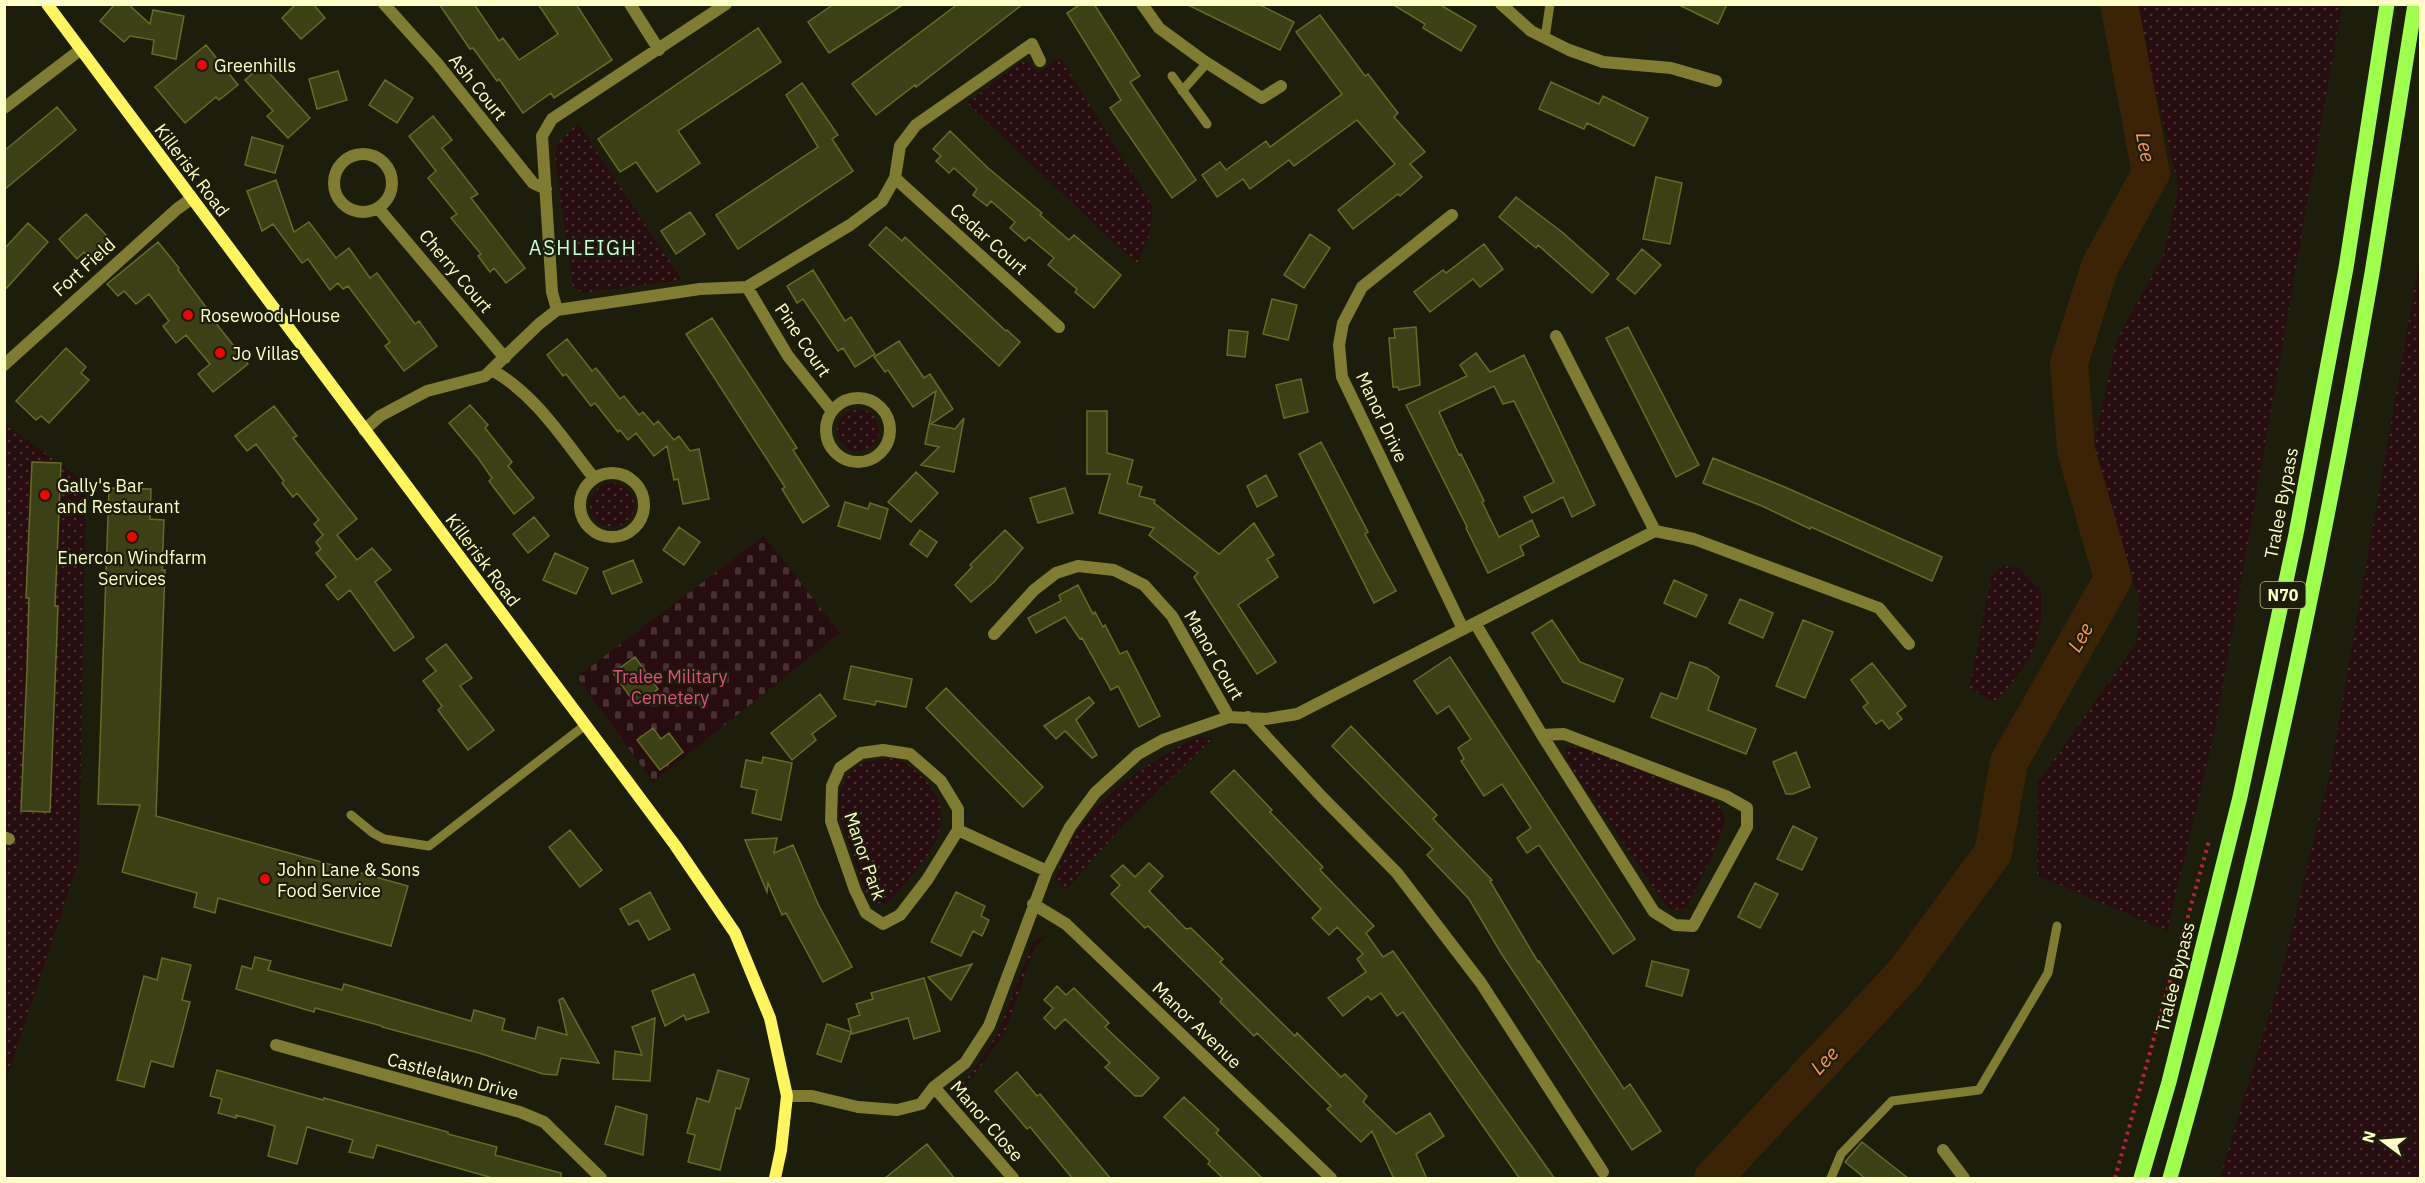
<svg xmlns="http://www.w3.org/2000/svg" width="2425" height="1183" font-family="'IBM Plex Sans',sans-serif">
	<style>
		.grass { fill: url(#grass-dots) }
		.cemetery { fill: url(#cemetery-stones) }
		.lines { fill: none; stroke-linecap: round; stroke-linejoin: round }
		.river { stroke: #3b2305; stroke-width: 38 }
		.building { fill: #3b4015; stroke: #656d25; stroke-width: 1.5 }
		.path { stroke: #b62439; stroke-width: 4; stroke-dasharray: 3 4.5; stroke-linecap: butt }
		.lane { stroke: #807c31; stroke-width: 9 }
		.street { stroke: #807c31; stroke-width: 12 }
		.secondary { stroke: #fff55d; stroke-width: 12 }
		.primary { stroke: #9fff4d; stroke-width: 15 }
		.poi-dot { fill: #f10400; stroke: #1c1d0a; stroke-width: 2 }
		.labels { text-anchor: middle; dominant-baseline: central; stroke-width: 4.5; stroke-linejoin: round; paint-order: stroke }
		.shield { fill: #1c1d0a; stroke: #babb8e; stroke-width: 1.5 }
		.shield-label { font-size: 16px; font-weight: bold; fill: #fdffc6 }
		.poi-label { font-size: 18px; fill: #fdffc6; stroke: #1c1d0a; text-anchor: start }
		.street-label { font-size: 18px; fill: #fdffc6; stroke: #1c1d0a }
		.park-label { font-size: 18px; fill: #e74b7f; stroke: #1c1d0a }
		.water-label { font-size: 20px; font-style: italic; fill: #ff9554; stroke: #1c1d0a }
		.neighbourhood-label { font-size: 20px; letter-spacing: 1.5px; fill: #c8ffd8; stroke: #1c1d0a }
	</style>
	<defs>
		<pattern id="grass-dots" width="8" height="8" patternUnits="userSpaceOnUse" patternTransform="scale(1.5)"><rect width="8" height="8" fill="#280d10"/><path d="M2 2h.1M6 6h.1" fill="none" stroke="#483131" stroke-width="1.8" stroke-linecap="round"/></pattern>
		<pattern id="cemetery-stones" width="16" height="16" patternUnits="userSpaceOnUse" patternTransform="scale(1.5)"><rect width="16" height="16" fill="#280d10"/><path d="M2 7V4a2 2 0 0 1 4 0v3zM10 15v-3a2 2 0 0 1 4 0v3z" fill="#483131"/></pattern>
	</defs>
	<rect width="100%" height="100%" fill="#1c1d0a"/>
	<path class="grass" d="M2135,5H2342L2215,730L2167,931L2037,875L2038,782L2136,644L2140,601L2092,452L2117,340L2163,256L2179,188Z
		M1060,57L1153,207L1149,237L1137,264L967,103L1022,61L1028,62L1038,73Z
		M578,123L682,280L583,293L573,287L555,159L557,144Z
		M2420,257V1178H2220L2280,979L2330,772Z
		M837 430a21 21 0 1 1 42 0a21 21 0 1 1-42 0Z
		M5,424L86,483L79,860L5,1084Z
		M590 505a22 22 0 1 1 44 0a22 22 0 1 1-44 0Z
		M2008,566L2018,568L2041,590C2044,644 2030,665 1994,702L1969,688L1991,578L1998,569Z
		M1199,736L1213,738L1127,821L1066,890L1055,879C1059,869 1062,858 1067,848C1095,796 1148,762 1199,736Z
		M1571,747L1588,749L1715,801C1719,805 1722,810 1724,817C1727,833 1695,890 1686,908L1674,910L1668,908L1570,766L1566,755V749Z
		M893,758C908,763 915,770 926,781C966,824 920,865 892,899L885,904L875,903L865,891L837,809C838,793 845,773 860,764C869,760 884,760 893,758Z
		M1043,936L1044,939L1035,947L1004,1034L961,1092L960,1086L972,1072L998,1033L1033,942Z"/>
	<path class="cemetery" d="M764,536L840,633L653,782L577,677Z"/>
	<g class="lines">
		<path class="river" d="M1713,1178L1904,974L1993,853L2009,762L2113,579L2076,450L2069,363L2100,266L2151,173L2119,4"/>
	</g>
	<path class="building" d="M115,4H128L150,24L153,10L184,16L176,59L152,54L154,40L130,36L124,42L100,21Z
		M296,4H313L325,18L301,39L282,18Z
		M439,4H474L499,41L503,38L519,60L558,34L538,4H576L612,60L554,98L551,93L523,113L499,79L497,81L473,48L470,49Z
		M834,4H904L829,53L808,22Z
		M958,4H1023L916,87L915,85L876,115L852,84Z
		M1081,4H1094L1140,76L1130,82L1196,180L1172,198L1110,108L1121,100L1067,13Z
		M1186,4H1258L1294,22L1280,50Z
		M1392,4H1439L1476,26L1461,51L1423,28L1425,24Z
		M1677,4H1727L1718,24Z
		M1320,15L1365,76L1368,74L1398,113L1394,117L1425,152L1410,164L1422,177L1400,196L1398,194L1353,229L1338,210L1395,164L1357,120L1294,166L1289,160L1250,189L1243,179L1217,197L1202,175L1220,162L1226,170L1266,141L1270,147L1342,94L1296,32Z
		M758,28L781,62L678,131L700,163L657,192L636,162L620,172L598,139Z
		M206,45L238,85L219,100L216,97L185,123L155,87Z
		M262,65L310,118L288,138L267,116L273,111L245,80Z
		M338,71L347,100L317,109L309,79Z
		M385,80L413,98L397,123L369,105Z
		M1551,82L1599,104L1603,96L1648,118L1634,146L1587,123L1584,129L1539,109Z
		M802,83L838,135L832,139L853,171L738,249L716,215L818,147L786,95Z
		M57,107L76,130L4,190V151Z
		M433,116L452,140L442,148L478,194L471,198L525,268L506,283L494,268L490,272L478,256L481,254L451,218L457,214L428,178L436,171L409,136Z
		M950,131L988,168L1042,213L1040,215L1069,240L1074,235L1121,275L1094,308L1075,292L1077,289L1048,265L1054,258L1029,237L1025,241L1010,228L1015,222L991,201L987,206L973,195L977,189L954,168L949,173L936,161L941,156L933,149Z
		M252,137L283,146L275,173L245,165Z
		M1656,177L1682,183L1670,244L1643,239Z
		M276,180L294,232L309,222L336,258L349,248L370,278L377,273L415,324L419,321L437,346L404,371L385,346L390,342L348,286L343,289L338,283L330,290L308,259L302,263L273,224L262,231L247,191Z
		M1516,197L1562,232L1609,274L1592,293L1538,245L1536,248L1499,217Z
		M690,212L705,234L676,254L661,231Z
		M86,214L110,239L89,258L84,252L77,259L59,239Z
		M28,223L48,242L4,291V249Z
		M886,227L902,241L905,237L1006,331L1007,330L1020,342L999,366L869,245Z
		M1310,234L1330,248L1304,288L1284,275Z
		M158,242L179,268L178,270L212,315L211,317L248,364L213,392L198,374L210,364L186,335L176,343L163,326L169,321L149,294L136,304L124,291L118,296L107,284Z
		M1484,244L1503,269L1480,287L1473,279L1430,312L1414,292L1443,270L1446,273Z
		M1642,249L1661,265L1635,294L1617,279Z
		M813,270L845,321L851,317L875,354L855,367L843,348L838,351L803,299L797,303L787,286Z
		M1272,299L1297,305L1288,340L1263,334Z
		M712,318L797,448L793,450L829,506L803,523L782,489L785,487L686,334Z
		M1416,327L1420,385L1399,390L1398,387H1393L1389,338H1395L1394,329Z
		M1628,327L1699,465L1676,477L1606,338Z
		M1229,330L1248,332L1245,357L1227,355Z
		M567,339L592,371L596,368L620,399L624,396L639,415L643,412L654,425L658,421L674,440L679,436L690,451L699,449L709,499L683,504L678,479L674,480L667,446L654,456L636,433L628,440L620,430L618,432L595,403L591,406L566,374L563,376L547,355Z
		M899,341L924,378L930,374L953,409L931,424L955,429L964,418L954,472L921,465L939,447L925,444L936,391L913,407L888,370L885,372L874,357Z
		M66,348L86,367L81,373L89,380L49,423L41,416L36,420L16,401Z
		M1476,353L1490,372L1524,355L1595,505L1572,517L1563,497L1532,513L1524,497L1554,482L1514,401L1503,404L1494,386L1439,412L1459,455L1461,454L1484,501L1482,502L1499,537L1532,520L1539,536L1520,546L1524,555L1488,573L1466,528L1467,527L1406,405L1467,376L1460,365Z
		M1301,379L1308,412L1284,418L1276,385Z
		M470,405L488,425L485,428L512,462L508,466L534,498L514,514L489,481L492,478L478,458L449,423Z
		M274,406L297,436L293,438L357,519L337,535L357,560L372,548L391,570L375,582L414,637L394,651L350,590L338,600L326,585L336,577L316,553L321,549L316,542L323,535L314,524L319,520L297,493L293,497L282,483L284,481L256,444L247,451L235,436Z
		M1087,411H1107V453L1133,460L1127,483L1142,487L1139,496L1155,500L1154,503L1219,554L1254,523L1274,555L1267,559L1278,577L1238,605L1276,662L1257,674L1194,577L1198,573L1149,535L1154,528L1099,513L1110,474H1087Z
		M1321,442L1368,532L1365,534L1396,591L1374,603L1299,454Z
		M1713,458L1787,488L1942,557L1932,581L1811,527L1810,529L1762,506L1703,483Z
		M32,462L61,463L55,606H58L50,812L21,811L27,669L29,598H26Z
		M916,472L938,493L911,522L888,502Z
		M1266,475L1277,496L1257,507L1247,486Z
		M109,488L151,489L150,519L164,520L162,570H165L156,816L408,886L391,946L218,898L215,913L194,907L197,893L122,872L140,805L98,804Z
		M1065,488L1073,513L1038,523L1030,498Z
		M845,502L868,509L870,503L888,509L880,539L838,526Z
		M534,517L549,536L528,553L513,534Z
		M679,527L700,542L684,565L663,550Z
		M920,530L937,542L927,557L910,544Z
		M1005,530L1023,548L994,582L971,602L955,585L972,567L970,565Z
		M555,553L588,568L576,594L543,580Z
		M633,560L642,582L612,594L603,572Z
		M1674,580L1707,595L1696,617L1664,603Z
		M1078,585L1093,614L1095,612L1103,627L1105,625L1120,654L1127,651L1160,716L1139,727L1118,686L1111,690L1082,638L1080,639L1065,617L1036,633L1028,618L1061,601L1059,595Z
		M1740,599L1773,613L1763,638L1729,623Z
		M1552,620L1580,662L1623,679L1614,702L1563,682L1532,633Z
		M1803,620L1833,632L1805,698L1776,686Z
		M446,644L472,678L460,686L494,730L468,750L438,710L442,706L423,681L436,671L426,659Z
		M635,657L658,689L636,705L613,673Z
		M1450,657L1635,939L1613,954L1539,845L1527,853L1517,838L1531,828L1502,784L1484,796L1461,761L1464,759L1458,748L1471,739L1449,706L1437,714L1414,681Z
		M1690,662L1707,668L1719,677L1708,710L1756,729L1746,754L1651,717L1661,693L1677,699Z
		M1872,663L1906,706L1897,713L1902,719L1889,729L1882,720L1876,724L1863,707L1868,703L1851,680Z
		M851,666L912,679L906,707L876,701L875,705L844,699Z
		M946,688L1043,787L1023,807L926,708Z
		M820,694L836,716L812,734L816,740L792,760L771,733Z
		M1089,697L1094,703L1076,720L1097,755L1092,758L1065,731L1056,739L1044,726Z
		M1351,726L1437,815L1433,819L1492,880L1490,881L1538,962L1539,961L1624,1089L1630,1084L1661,1131L1632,1150L1501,953L1469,899L1427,855L1433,849L1332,746Z
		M653,728L661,739L669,733L683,752L660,770L637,740Z
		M1796,752L1810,787L1793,794H1786L1773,762Z
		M763,757L792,763L781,820L752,813L757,790L741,787L746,760L762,763Z
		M1234,770L1272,810L1270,812L1323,867L1320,870L1374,926L1366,933L1383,957L1393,951L1555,1179H1520L1403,1012L1397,1016L1381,993L1371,1000L1368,996L1343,1016L1328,998L1366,972L1357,959L1363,954L1337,927L1329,935L1312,918L1321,909L1211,792Z
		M1793,826L1817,838L1802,870L1777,859Z
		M570,830L602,870L580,887L549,847Z
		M777,838L774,853L793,845L818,904L852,967L823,982L786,913L782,915L768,883L767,892L745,840Z
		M1149,863L1163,876L1149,891L1186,929L1191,928L1223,959L1220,962L1295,1036L1297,1033L1341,1077L1345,1074L1367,1096L1363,1102L1396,1134L1430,1113L1444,1136L1416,1154L1427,1179H1394L1372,1131L1361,1142L1327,1109L1331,1106L1257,1033L1254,1036L1220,1002L1222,999L1148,926L1145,928L1111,894L1120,885L1111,876L1123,865L1135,877Z
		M1755,883L1778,894L1760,928L1738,917Z
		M650,892L670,929L649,940L638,920L629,925L620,909Z
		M956,892L985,906L981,916L989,920L982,936L973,931L961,956L931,942Z
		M255,957L271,961L268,970L342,990L344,984L471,1021L474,1010L505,1019L502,1030L535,1039L538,1027L567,1035L559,1000L563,998L599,1063L561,1058L557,1075L543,1074L479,1053L382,1027V1026L315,1008L314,1012L236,989L242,966L252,969Z
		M162,958L191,965L182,1000L190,1002L173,1067L151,1061L144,1087L117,1080L144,976L157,980Z
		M1652,961L1689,970L1682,996L1646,986Z
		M972,964L951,1000L928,977Z
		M694,974L709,1012L686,1020L684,1015L665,1026L652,991Z
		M924,978L940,1031L914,1039L908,1018L852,1034L848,1019L860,1015L856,1004L873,999L871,993Z
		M1057,986L1066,995L1074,988L1109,1023L1105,1027L1159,1078L1142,1096H1135L1105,1067L1110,1063L1065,1019L1055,1029L1044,1018L1053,1008L1044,1000Z
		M655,1018L650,1081L613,1079L615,1051L642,1055L632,1027Z
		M827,1024L851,1032L841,1062L817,1054Z
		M217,1070L323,1100L324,1098L448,1132V1134L497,1147L495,1155L561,1173V1179H496L377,1145L373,1158L349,1152L353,1140L307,1127L297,1164L268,1156L275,1126L236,1115V1118L218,1113L222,1099L210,1096Z
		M718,1070L749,1079L740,1109L736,1108L720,1170L688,1162L695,1135L687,1133L697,1098L709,1102Z
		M1017,1072L1037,1096L1040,1094L1111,1179H1073L1030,1127L1027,1129L995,1091Z
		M1184,1097L1219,1130L1216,1133L1263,1179H1224L1208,1164L1210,1161L1164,1117Z
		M616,1106L647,1115L643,1155L605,1144Z
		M1862,1142L1909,1179H1866L1845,1162Z
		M927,1144L955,1179H884Z"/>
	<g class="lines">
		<path class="path" d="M2115,1178L2209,841"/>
		<path class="lane" d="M1545,38L1550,4
			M1172,76L1207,124
			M1182,91L1207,63
			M351,815L373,833L384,839L429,846L584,726
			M1831,1178L1841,1154L1892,1101L1979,1090L2048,973L2057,926"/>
		<path class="street" d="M384,4L437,63L533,183L546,189
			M630,4L659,50
			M1142,4L1159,28L1204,61L1262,98L1281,86
			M1501,4L1531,31L1569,50L1603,62L1671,68L1716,81
			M4,108L80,50
			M334 183a29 29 0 1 1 58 0a29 29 0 1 1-58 0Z
			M895,178L1059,327
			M378,208L505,358
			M1452,215L1362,287L1343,323L1339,345L1342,377L1463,629
			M747,287L788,356L832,411
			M557,310L700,289L747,287L850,225L882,201L895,178L900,146L916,125L1032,44L1040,61
			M1556,336L1655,531
			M4,365L177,209L191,199
			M492,370C536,395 563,439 594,478
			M826 430a32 32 0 1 1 64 0a32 32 0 1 1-64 0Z
			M364,430L380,416L427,391L485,376L539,324L557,310L552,292L542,136L552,119L726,4
			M580 505a32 32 0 1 1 64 0a32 32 0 1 1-64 0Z
			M1475,623L1542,735L1654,912L1675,925L1693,926L1747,827V808L1726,796L1564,734L1542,735
			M994,634L1034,590L1056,573L1078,566L1114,570L1144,585L1172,616L1229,717
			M1248,717L1322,797L1397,873L1481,983L1603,1172
			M958,830L927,880L900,915L883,924L866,913L855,890L831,821L832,786L840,768L861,753L883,750L910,754L941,781L958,809V830L1047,871
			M4,837L9,839
			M1033,904L1066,924L1331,1178
			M276,1045L520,1112L544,1122L601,1178
			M934,1087L1013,1178
			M787,1096H812L858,1107L897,1110L921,1104L934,1087L965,1063L989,1026L1047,871L1070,827L1095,793L1138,754L1163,740L1229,717L1266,719L1297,714L1655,531L1694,539L1879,608L1909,644
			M1943,1150L1964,1178"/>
		<path class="secondary" d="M47,4L675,845L735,933L770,1018L787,1096L781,1150L775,1178"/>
		<path class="primary" d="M2141,1178L2169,1082L2240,797L2296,534L2346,268L2387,4
			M2170,1178C2255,881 2319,577 2372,273C2387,183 2400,94 2415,4"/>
	</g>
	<g class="poi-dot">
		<circle cx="202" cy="65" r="6"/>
		<circle cx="188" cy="315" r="6"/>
		<circle cx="220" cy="353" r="6"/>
		<circle cx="45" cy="495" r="6"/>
		<circle cx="132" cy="537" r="6"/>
		<circle cx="265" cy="879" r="6"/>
	</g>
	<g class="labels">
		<rect class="shield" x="2260.5" y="582" width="45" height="26" rx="4.5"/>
		<g class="shield-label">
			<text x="2283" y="595">N70</text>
		</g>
		<g class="poi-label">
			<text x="214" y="65">Greenhills</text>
			<text x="200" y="315">Rosewood House</text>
			<text x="232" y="353">Jo Villas</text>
			<text x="57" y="485">Gally's Bar<tspan x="57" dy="21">and Restaurant</tspan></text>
			<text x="132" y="557" text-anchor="middle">Enercon Windfarm<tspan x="132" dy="21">Services</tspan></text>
			<text x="277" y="869">John Lane &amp; Sons<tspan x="277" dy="21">Food Service</tspan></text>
		</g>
		<g class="street-label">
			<text transform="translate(478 87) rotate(51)">Ash Court</text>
			<text transform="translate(192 170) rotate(53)">Killerisk Road</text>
			<text transform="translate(989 239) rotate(42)">Cedar Court</text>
			<text transform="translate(84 267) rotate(-42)">Fort Field</text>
			<text transform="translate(456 271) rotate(50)">Cherry Court</text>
			<text transform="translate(803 340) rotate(56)">Pine Court</text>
			<text transform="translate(1382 417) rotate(65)">Manor Drive</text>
			<text transform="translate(2281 503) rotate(-79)">Tralee Bypass</text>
			<text transform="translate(483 560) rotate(53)">Killerisk Road</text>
			<text transform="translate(1214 655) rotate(60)">Manor Court</text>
			<text transform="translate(865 856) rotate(71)">Manor Park</text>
			<text transform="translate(2175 977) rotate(-76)">Tralee Bypass</text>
			<text transform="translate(1197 1025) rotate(44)">Manor Avenue</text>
			<text transform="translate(453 1076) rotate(15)">Castlelawn Drive</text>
			<text transform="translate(987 1121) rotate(49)">Manor Close</text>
		</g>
		<g class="park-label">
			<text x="670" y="676">Tralee Military<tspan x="670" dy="21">Cemetery</tspan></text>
		</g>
		<g class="water-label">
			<text transform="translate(2146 147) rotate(79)">Lee</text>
			<text transform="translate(2080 637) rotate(-60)">Lee</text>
			<text transform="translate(1824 1060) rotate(-47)">Lee</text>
		</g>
		<g class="neighbourhood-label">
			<text x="583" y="247">ASHLEIGH</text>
		</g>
	</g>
	<rect width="2425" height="1183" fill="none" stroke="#fdffc6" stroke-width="12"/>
	<g transform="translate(2383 1141) rotate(286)" stroke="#1c1d0a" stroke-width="4.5" paint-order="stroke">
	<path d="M0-4.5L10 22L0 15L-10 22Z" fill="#fdffc6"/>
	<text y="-9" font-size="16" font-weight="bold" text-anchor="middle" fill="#fdffc6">N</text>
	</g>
</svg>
